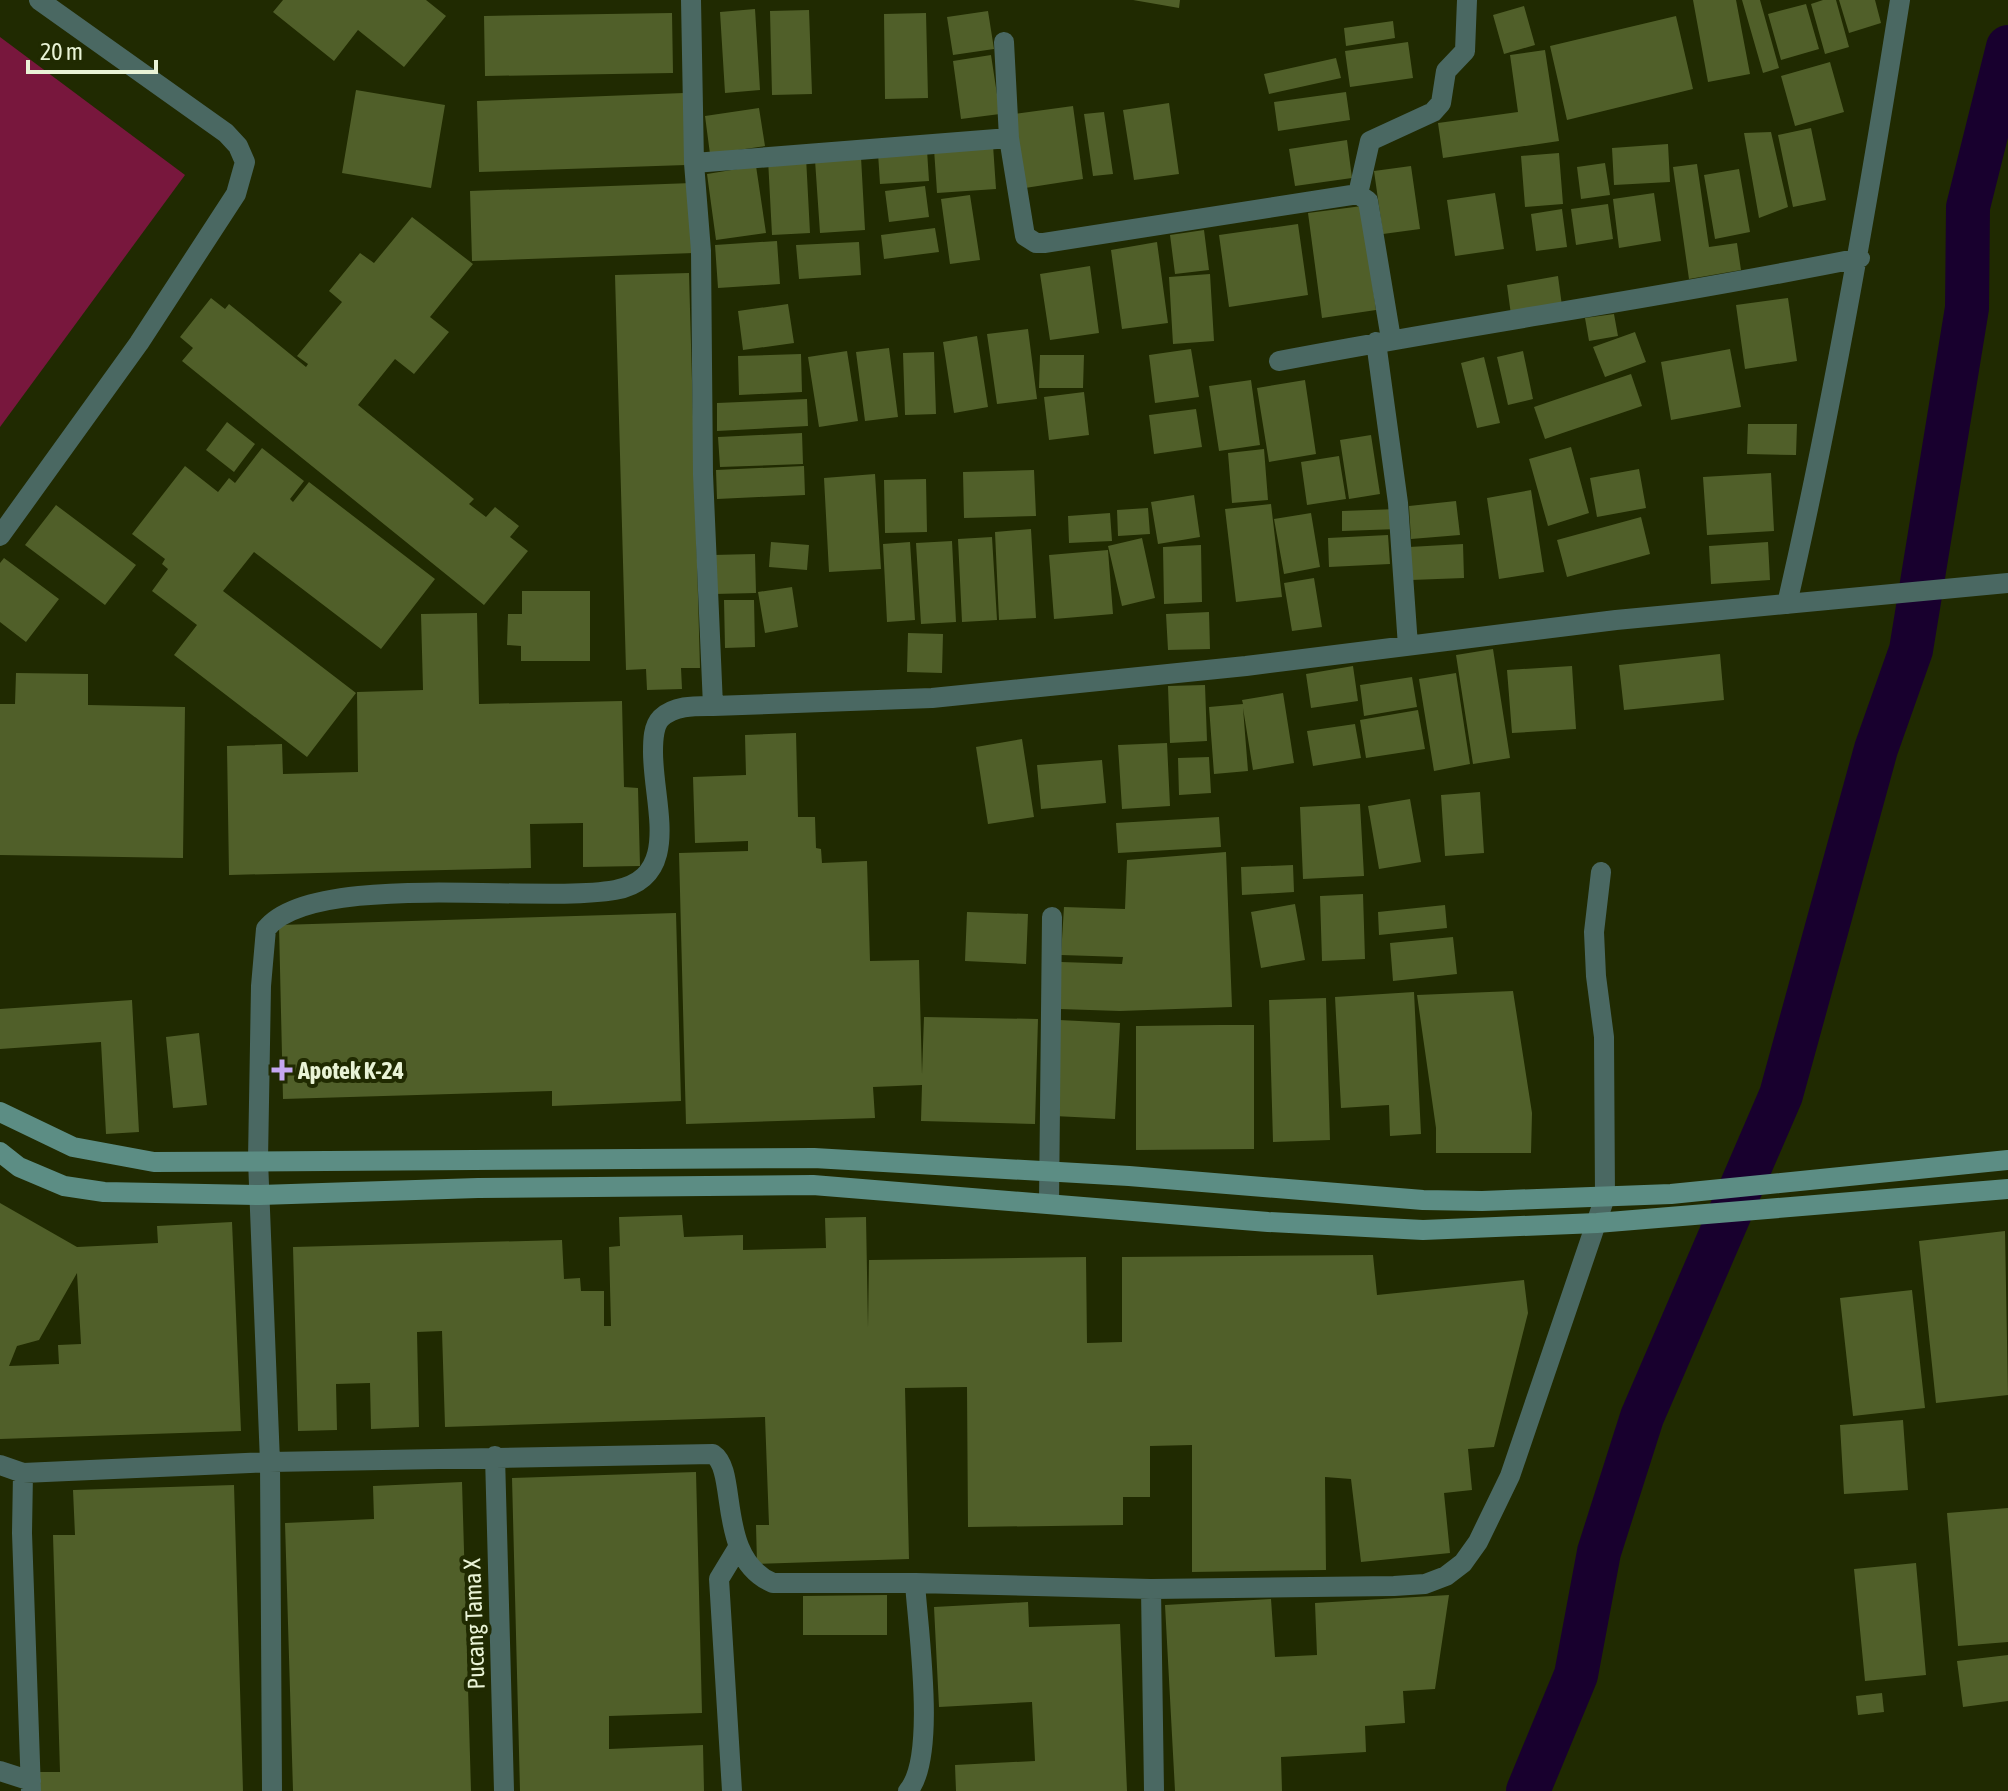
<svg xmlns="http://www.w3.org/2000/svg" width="2008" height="1791" font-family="'Asap Condensed',sans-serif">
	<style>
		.green { fill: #78173d }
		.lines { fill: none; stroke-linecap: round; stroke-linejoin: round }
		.canal { stroke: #18002e; stroke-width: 44 }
		.building { fill: #505f29; fill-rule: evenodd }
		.street { stroke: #4a6862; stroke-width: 20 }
		.secondary { stroke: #5c8d84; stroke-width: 20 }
		.poi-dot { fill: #c5a7f1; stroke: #202a01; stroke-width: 3 }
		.labels { text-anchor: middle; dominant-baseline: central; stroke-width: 8; stroke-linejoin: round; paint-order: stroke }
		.poi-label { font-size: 24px; font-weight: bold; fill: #e9f3d6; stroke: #202a01; text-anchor: start }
		.street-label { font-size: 24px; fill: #e9f3d6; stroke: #202a01 }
	</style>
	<rect width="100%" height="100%" fill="#202a01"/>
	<path class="green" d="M0,37L185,175L0,427Z"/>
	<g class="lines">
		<path class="canal" d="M1528,1791L1576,1675L1599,1552L1642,1417L1781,1095L1876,749L1911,650L1967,308L1968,207L2008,47"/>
	</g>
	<path class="building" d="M283,0H426L446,16L404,67L358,30L334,61L273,12Z
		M1133,0H1180L1179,8Z
		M1693,0H1736L1750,74L1708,82Z
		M1742,0H1760L1779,68L1763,73Z
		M1823,0H1836L1849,47L1825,54L1811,4Z
		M1839,0H1875L1881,23L1849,33Z
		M1806,4L1819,49L1781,60L1768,14Z
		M1524,6L1535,45L1504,54L1493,15Z
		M755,9L760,90L725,93L720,12Z
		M809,10L812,94L772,95L770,11Z
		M988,11L994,49L953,55L947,17Z
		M672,13L673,73L485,76L484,16Z
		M926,13L928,98L885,99L884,14Z
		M1676,16L1693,89L1567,120L1550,46Z
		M1393,21L1395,38L1346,46L1344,28Z
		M1408,42L1413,78L1350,87L1345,51Z
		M1545,50L1559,141L1443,158L1438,123L1518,112L1510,55Z
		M991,55L1000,114L961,119L953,61Z
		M1336,58L1341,78L1269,94L1264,74Z
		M1830,62L1844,112L1795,126L1781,76Z
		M356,90L445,105L431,188L342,173Z
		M1346,92L1350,120L1278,131L1274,102Z
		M684,93L686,165L479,172L477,101Z
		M1169,103L1179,174L1134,180L1123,110Z
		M1073,106L1083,179L1025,188L1015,114Z
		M759,108L765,146L710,154L705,116Z
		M1104,112L1113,174L1093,176L1084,114Z
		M1811,128L1826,200L1793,207L1778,135Z
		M1771,132L1788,207L1759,218L1744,133Z
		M1347,140L1352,178L1295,186L1289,149Z
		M1668,144L1670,182L1614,185L1612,148Z
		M993,145L996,189L937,193L934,149Z
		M927,150L929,181L880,184L878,153Z
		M1559,153L1563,204L1525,207L1521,156Z
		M806,157L810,233L772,235L768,159Z
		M861,157L865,230L820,233L815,160Z
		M1605,163L1610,195L1581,199L1577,167Z
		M1697,164L1709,247L1737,243L1741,270L1689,279L1673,167Z
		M756,166L766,233L716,240L707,174Z
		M1411,166L1420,229L1383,234L1374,171Z
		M1739,169L1750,232L1715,239L1704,175Z
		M692,183L694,253L472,261L470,191Z
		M925,186L929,217L889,222L885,191Z
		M1495,193L1504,249L1455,256L1447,200Z
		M1654,193L1661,241L1619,248L1613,199Z
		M970,195L980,260L950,264L941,199Z
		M1608,204L1613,239L1576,245L1571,209Z
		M1362,206L1376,310L1322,318L1308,213Z
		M1562,209L1567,247L1536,251L1531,214Z
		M412,217L473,264L430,317L449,332L414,374L395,359L358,405L474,499L469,504L486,517L495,507L519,526L510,537L528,551L484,605L182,361L193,348L180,337L211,298L225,309L229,304L306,367L308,364L297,356L342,302L329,291L360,253L374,263Z
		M1298,224L1308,295L1229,307L1219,235Z
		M935,228L939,252L884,259L881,235Z
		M1204,230L1209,270L1175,274L1170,235Z
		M777,241L780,284L718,288L715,245Z
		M859,242L861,275L799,279L796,245Z
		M1157,242L1168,323L1122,329L1111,250Z
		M1090,266L1099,333L1050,340L1040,274Z
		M689,273L700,668H681L682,689L647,690L646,669L626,670L615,275Z
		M1210,274L1214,341L1173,344L1169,277Z
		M1558,276L1562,306L1511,315L1507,285Z
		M1788,298L1797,361L1745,369L1736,305Z
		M788,304L794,343L743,350L738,311Z
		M1614,314L1618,336L1589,341L1585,318Z
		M1028,329L1037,399L997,404L987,334Z
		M1635,332L1646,362L1605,377L1593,347Z
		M977,336L988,407L954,413L943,342Z
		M889,348L898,417L865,421L856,352Z
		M1191,349L1199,397L1155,403L1149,355Z
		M1730,349L1741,407L1671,420L1661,362Z
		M847,351L858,421L819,427L808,357Z
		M1523,351L1533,399L1508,405L1497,357Z
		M934,352L936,414L905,415L903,353Z
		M801,354L802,392L739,395L738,356Z
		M1040,355H1084L1083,388H1039Z
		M1484,357L1500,423L1477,428L1461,363Z
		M1631,374L1642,406L1545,439L1534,407Z
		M1251,380L1260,445L1219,451L1209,386Z
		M1305,380L1316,454L1269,462L1257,388Z
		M1084,392L1089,435L1049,440L1044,397Z
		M807,399L808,426L717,431V403Z
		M1196,409L1202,447L1154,454L1149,415Z
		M227,422L255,444L234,472L206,450Z
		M1748,424H1797L1796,455L1747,454Z
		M802,433L803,464L720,467L718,437Z
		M1371,435L1380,494L1349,499L1340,440Z
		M1571,447L1589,513L1548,526L1529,459Z
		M262,448L304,481L290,499L293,502L309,482L435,579L381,649L254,552L223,591L356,693L307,757L174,655L197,625L152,591L168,569L162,564L165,559L132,534L185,466L218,492L229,478L235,483Z
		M1264,449L1268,500L1232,503L1228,453Z
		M1339,456L1346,499L1307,505L1301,462Z
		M804,466L805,495L717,499L716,470Z
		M1639,469L1646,508L1597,517L1590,478Z
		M1034,470L1036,516L964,518L963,472Z
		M1771,473L1774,531L1707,535L1703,477Z
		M875,474L881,569L829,572L824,478Z
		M926,479L927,532L885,533L884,480Z
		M1531,490L1544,572L1499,579L1487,498Z
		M1194,495L1200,537L1158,544L1151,502Z
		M1456,501L1460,535L1411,539L1409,506Z
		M1271,504L1282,597L1236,602L1225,509Z
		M56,505L136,565L105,605L25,545Z
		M1148,508L1150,534L1118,536L1117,510Z
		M1398,509V529L1342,531V511Z
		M1110,513L1112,541L1069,543L1068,516Z
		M1311,513L1320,567L1284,574L1274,519Z
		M1641,517L1650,554L1567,577L1557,540Z
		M1031,529L1036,618L999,620L995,532Z
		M1388,535L1390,564L1329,567L1328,538Z
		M992,537L997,620L962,622L958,539Z
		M1142,538L1155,598L1122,606L1108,546Z
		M952,541L956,622L921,624L916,543Z
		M771,542L809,545L807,570L769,567Z
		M910,542L915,620L887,622L883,544Z
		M1768,542L1770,580L1711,584L1709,546Z
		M1463,544L1464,578L1411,580L1409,547Z
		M1201,545L1202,602L1164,604L1163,547Z
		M1108,550L1113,614L1054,619L1049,555Z
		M755,554L756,593L714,594L713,555Z
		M4,558L59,599L26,642L0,622V563Z
		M1314,578L1322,627L1292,631L1284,583Z
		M792,587L798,627L765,633L758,592Z
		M522,591H590V661H521V646L507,645L508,614H522Z
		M724,600H754L755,647L725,648Z
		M1209,612L1210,649L1168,650L1166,614Z
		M477,613L479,704L622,701L624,787L638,788L640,866L583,867V823L530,824L531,868L229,875L227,746L282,744L283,774L358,772L357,692L423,690L421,614Z
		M908,633L943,634L942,673L907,672Z
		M1493,649L1510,758L1473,764L1456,655Z
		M1720,654L1724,700L1624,710L1619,665Z
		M1353,666L1358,701L1311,708L1306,674Z
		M1572,666L1576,729L1512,733L1507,670Z
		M16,673L88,674V705L185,707L183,858L0,855V704H15Z
		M1456,673L1470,764L1434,771L1419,679Z
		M1412,677L1417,707L1364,716L1360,685Z
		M1205,685L1207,741L1170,743L1168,686Z
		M1283,693L1294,763L1253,770L1243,708L1248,771L1214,774L1209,707L1243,704L1242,700Z
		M1418,710L1425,749L1366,758L1360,720Z
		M1355,724L1361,758L1313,766L1307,731Z
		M796,733L798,817H815L816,848L821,849L822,863L867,861L870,961L919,960L922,1074L924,1017L1038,1019L1035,1124L921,1121L922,1085L873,1087L875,1118L686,1124L679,853L748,851V841L695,843L693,777L746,775L745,735Z
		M1022,739L1034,817L988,824L976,747Z
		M1167,743L1170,806L1122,809L1118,745Z
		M1209,757L1211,793L1179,795L1178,758Z
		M1102,760L1106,803L1041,809L1037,765Z
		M1480,792L1484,853L1445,856L1441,795Z
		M1410,799L1421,862L1379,869L1368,806Z
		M1360,804L1364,876L1303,879L1300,807Z
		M1219,817L1221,847L1118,853L1116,823Z
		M1226,852L1232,1007L1120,1011L1059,1009L1061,962L1122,964L1123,957L1061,955L1064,907L1125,909L1127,860Z
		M1293,865L1294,892L1242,895L1241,867Z
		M1363,894L1365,959L1322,961L1320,896Z
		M1295,904L1305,960L1261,968L1251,912Z
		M1445,905L1447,928L1379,935L1378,912Z
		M967,912L1028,914L1026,964L965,961Z
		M676,913L681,1101L552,1106V1091L283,1099L279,925Z
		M1453,937L1457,974L1393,981L1390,943Z
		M1513,991L1532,1113L1531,1153H1436V1128L1417,995Z
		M1414,992L1421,1134L1390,1136L1389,1105L1341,1108L1335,997Z
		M1326,998L1330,1140L1273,1142L1269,1000Z
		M132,1000L139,1132L106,1134L101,1042L0,1049V1009Z
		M1059,1020L1120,1023L1115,1119L1054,1116Z
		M1219,1025H1254V1149L1136,1150V1026Z
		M199,1033L207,1105L173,1108L166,1037Z
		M0,1203L77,1247L158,1243L157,1226L232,1222L241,1431L0,1439ZM77,1273L81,1344L58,1345L59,1364L9,1366L17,1346L39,1340Z
		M682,1215L684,1237L743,1235V1250L826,1248L825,1218L866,1217L868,1328L869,1260L1086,1257L1087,1343L1122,1342V1257L1373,1255L1377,1295L1524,1280L1528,1313L1494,1447L1468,1449L1472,1490L1444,1493L1450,1553L1361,1562L1351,1479L1325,1477L1326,1570L1192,1572V1445L1150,1446V1497H1123V1525L968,1527L967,1387L905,1388L909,1559L757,1564L756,1525H769L765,1417L445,1427L442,1331L417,1332L419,1427L371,1429L370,1383L336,1384L337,1430L298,1431L293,1247L562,1240L564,1279L580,1278L581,1291H604V1326H611L609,1247L620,1246L619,1217Z
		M2005,1231L2008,1395L1936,1403L1919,1241Z
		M1912,1290L1925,1408L1853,1416L1840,1298Z
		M1903,1420L1908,1490L1844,1494L1840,1425Z
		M696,1472L702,1713L609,1716V1749L703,1745L704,1791H520L512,1478Z
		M462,1482L471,1791H293L285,1523L374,1519L373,1486Z
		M234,1485L243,1791H39L38,1772H60L53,1535H75L73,1490Z
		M2008,1508V1642L1958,1646L1947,1513Z
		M1916,1563L1926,1675L1865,1681L1854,1569Z
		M887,1595V1635H803V1596Z
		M1449,1595L1435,1689L1403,1691L1405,1723L1365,1726L1366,1752L1281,1757L1282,1791H1175L1165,1605L1271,1599L1275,1657L1317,1655L1315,1603Z
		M1028,1602L1029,1627L1120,1624L1127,1791H956L955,1765L1035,1761L1032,1702L939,1707L934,1607Z
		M2008,1655V1701L1963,1707L1957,1661Z
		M1882,1693L1884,1712L1858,1715L1856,1696Z"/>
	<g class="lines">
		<path class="street" d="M691,0L694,163L701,251L703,474L713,706L932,698L1246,666L1616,620L2008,583
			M1004,42L1009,138L1025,236L1036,243H1044L1358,194L1368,201L1391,339
			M694,163L1009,138
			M1358,194L1370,141L1433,112L1441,103L1446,71L1465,51L1467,0
			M1376,342L1398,503L1408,646
			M1279,361C1473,324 1667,297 1860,258
			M0,536L139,343L236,194L245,162L238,146L226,133L39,0
			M1787,604C1833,404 1868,203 1900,0
			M1049,1203L1052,917
			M495,1456L504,1791
			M0,1465L23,1473L270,1462L713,1454C739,1471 715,1558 773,1583H915C918,1630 937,1758 908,1791
			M23,1473L22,1533L31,1791
			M915,1583L1151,1589L1394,1586L1425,1584L1446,1576L1463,1563L1478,1542L1510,1476L1605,1197L1604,1037L1596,976L1594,932L1601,872
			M1151,1589L1154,1791
			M0,1771L31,1781
			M272,1791L270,1462L258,1160L261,986L266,929C312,870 536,904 615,890C683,877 653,805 653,752C653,741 653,726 661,718C675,705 696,706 713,706
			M732,1791L719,1579L739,1546"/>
		<path class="secondary" d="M0,1112L73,1147L154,1162L814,1158L1129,1176L1423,1200L1482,1201L1671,1194L2008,1160
			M0,1152L19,1167L64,1186L104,1192L260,1195L478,1188L813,1185L1268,1222L1423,1230L1597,1223L2008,1189"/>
	</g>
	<path class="poi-dot" d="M278 1058h8v8h8v8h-8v8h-8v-8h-8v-8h8z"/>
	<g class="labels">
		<g class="poi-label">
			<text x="298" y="1070">Apotek K-24</text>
		</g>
		<g class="street-label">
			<text transform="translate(474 1624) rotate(-92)">Pucang Tama X</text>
		</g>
	</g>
	<path d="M28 60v12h128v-12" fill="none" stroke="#e9f3d6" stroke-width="4"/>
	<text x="40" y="60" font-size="24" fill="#e9f3d6" stroke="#202a01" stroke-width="6" paint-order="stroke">20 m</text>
</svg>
